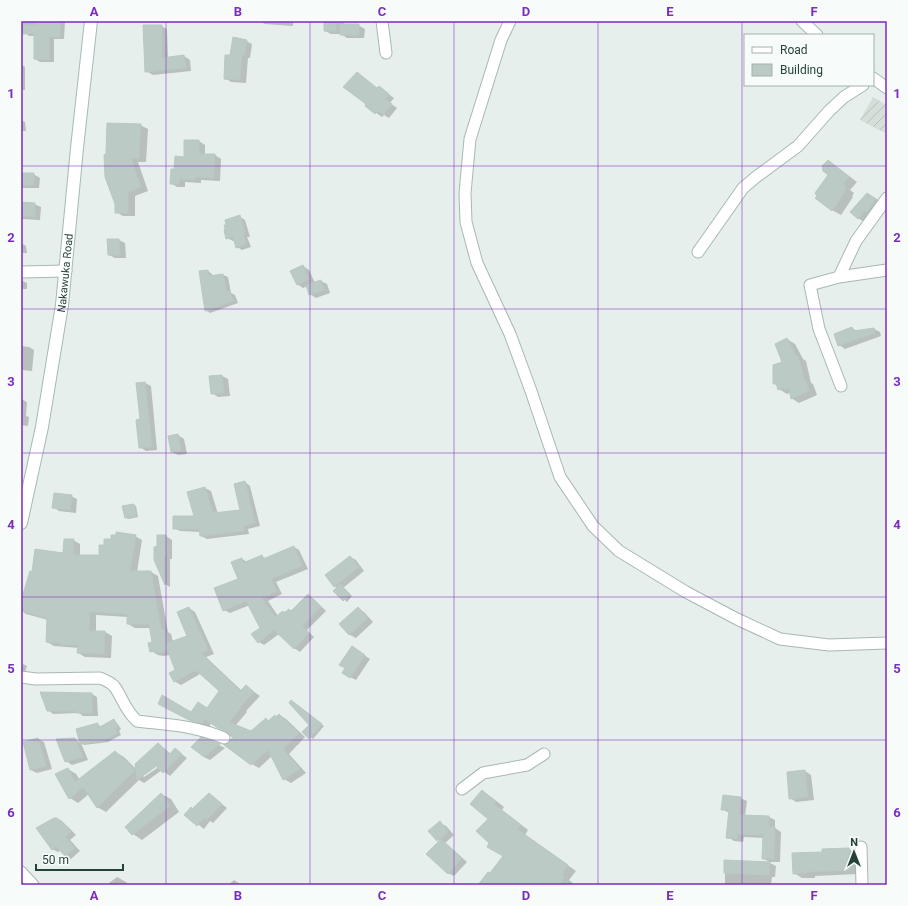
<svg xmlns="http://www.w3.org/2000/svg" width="908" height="906" font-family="Roboto,sans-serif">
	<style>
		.industrial { fill: url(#industrial-furrows) }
		.shadow { fill: #0003; fill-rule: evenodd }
		.building { fill: #bbcac4; stroke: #b8c9c2 }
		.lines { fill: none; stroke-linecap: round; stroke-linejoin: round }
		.street-casing { stroke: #a8b8b2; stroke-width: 13 }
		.secondary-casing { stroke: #a4bbb3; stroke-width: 14 }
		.street { stroke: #fff; stroke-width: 11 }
		.secondary { stroke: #fff; stroke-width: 12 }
		.grid { fill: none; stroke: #7b2cbf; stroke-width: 1; stroke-opacity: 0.55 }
		.labels { text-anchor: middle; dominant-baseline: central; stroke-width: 4; stroke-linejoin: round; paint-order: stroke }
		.street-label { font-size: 11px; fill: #24423a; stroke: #f7fbf9 }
		.neatline { fill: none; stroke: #7b2cbf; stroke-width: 1.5 }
		.grid-label { font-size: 13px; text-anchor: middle; font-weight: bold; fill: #7b2cbf }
	</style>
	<defs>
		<pattern id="industrial-furrows" width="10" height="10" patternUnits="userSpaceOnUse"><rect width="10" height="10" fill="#d4dfda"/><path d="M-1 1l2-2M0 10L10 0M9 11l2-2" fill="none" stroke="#b6c1bc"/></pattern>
	</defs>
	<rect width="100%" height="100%" fill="#e6efeb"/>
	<path class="industrial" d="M873,97L887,105V129L885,133L860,120Z"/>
	<path class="shadow" d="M21,21H65L64,39H54V62H40L35,59V36H29L24,32L21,33Z
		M259,21H293V26L265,24Z
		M325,21H344V25H358L365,29L364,38H347L341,34H331L325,31Z
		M161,26L167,29L168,58L184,56L190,60L191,71L153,75L146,71Z
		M246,41L252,44L250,58H248L246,83L231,82L225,78L231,56Z
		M21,64L25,67V90H21Z
		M379,87L394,98L390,103L397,108L389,118L384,115L382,117L366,106Z
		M21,120L25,122L26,131H21Z
		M140,125L148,129L146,162H138L148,191L135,196V216H123L116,212V203Z
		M199,141L205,145V155H215L221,159L220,181L201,180V183L185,182V187H177L171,183L175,170Z
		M828,161L836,166L857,182L850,190L854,193L852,196L853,197L841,215L832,210Z
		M21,174H33L40,178L39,188H21Z
		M874,197L882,203L864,222L858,218Z
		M21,203L34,204L41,207L40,220L21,219Z
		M240,217L245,220L250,237H247L251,247L242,250L237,247L235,240L233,241L227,238Z
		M108,240H119L125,243L126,258H115L109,255Z
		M21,243L26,246L27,253H21Z
		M303,266L309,270L315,283L321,281L327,284L330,293L316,298L310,294L307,286L303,288L297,284Z
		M208,271L212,274L213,277L223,275L228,277L231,293L235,295L238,303L210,313L205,310Z
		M21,280L27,283V289H21Z
		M852,328L858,332L874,329L880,332L881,336L845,349L839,345Z
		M787,339L795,344L803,359L806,361L811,383L813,384L817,395L799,403L791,398L790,393L787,394L779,389L778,386L774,384V366L784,362Z
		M21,346L29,347L34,350L32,371L22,370L21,385Z
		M222,376L228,379L230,396L218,397L212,393L210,377Z
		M145,383L151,386L157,450L146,451L140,447Z
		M21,399L27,402L26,416L29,417L28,426L21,425Z
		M178,435L184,439L187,454L178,455L172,452Z
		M245,482L250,486L260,526L248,529L249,534L207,539L201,536V532L180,531L174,528L196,517L205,488L211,491L218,514L241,510Z
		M71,496L77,499L76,513L59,511L53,507Z
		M133,505L136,506L138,517L129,519L126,518Z
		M135,536L142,540L137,572H151L158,576L168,632L171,634L173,642L188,636L189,608L195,612L214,654L206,657L242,691L246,686L260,696L246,711L247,712L235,726L252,732L266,720L270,722L279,715L286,719L305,737L289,754L306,773L291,783L284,779L272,756L259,768L252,764L236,740L229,733L212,722L209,727L199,724L166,707L192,713L208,709L220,691L200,674L181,685L174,681L176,670L170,655L163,656L158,655L151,651L153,643L151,628H135L128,624V617L96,615V632H105L112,636L111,658L85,657L78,653L79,648L54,646L47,642L48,620L26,614L21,610V605L33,573L64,554L73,540L80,544V556H100L105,546Z
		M166,536L172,540V559H170V587L165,584L155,560Z
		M294,547L299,550L308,569L276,582L282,594L268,601L278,616L283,612L285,613L292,611L308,595L314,599L326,611L307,630L314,637L300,652L294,648L279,634L264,645L259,642L261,628L250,605L230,613L224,610L239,579L242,559L247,562L262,556L266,559Z
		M350,557L356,560L364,571L343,588L352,596L347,602L334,591L338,588L334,586Z
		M358,609L364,612L373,622L356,638L350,635L340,624Z
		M358,651L370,659L356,680L350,677Z
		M23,664L27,666L25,672L21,673Z
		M92,694L97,697L98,716H83L79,713L53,714L48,710Z
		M294,703L324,726L313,739L304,732L310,725Z
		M114,721L117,723L121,729L119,731L121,735L108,742L84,745L81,743L88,760L72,765L66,761L75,739L80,743L97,724L102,727Z
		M38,739L44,742L52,769L37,773L31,770Z
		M201,739L219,745L225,748L210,760L204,757Z
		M158,744L171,754L175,749L187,758L170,776L162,770L144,783L139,780L106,812L97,807L89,794L78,803L70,798L68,769L76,774L80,780L115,752L124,757L137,770ZM162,762L163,764L144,777L142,775Z
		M805,771L811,775L814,800L796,802L790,798L788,773Z
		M482,791L490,796L504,807L502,810L528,830L525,835L576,871L569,880L573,883L571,885H484L490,874L505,856L491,843L489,818Z
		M161,794L171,799L179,812L142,840L133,834Z
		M209,794L227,808L213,823L210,821L204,829L186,815L193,810Z
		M740,798L747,801L745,816L769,817L775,820V828L781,832L780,862H769L763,858L764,838L744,837L743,842L734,841L728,837L729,813L722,809Z
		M56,818L62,821L76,835L70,840L80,851L71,859L65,855L61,850L58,852L52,849L38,828Z
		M440,823L446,826L454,835L445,843L467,862L454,876L448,873L440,841L430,831Z
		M849,849L857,854L858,874L815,876V878H802L794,873Z
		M725,861L770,863L776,866L775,877H772L771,885H725Z
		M117,877L126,882L128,885H110L109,883Z
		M234,880L240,884L241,885H228Z"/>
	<path class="building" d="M36,21H60V37H49V60L34,59V33L23,34V25H36Z
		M324,21H336V31H324Z
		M340,24H359V35H340Z
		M143,25H162V58L184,55L186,68L145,72Z
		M233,37L247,40L244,56L242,55L240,80L224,79L225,55H230Z
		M357,72L377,88L379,86L389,94L385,99L392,104L383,115L378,111L375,114L365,106L366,104L343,87Z
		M107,123L141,124L139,158H131L141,187L128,192V213H115V204L105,177L104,155L106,154Z
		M184,140H199V154H215L214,178L195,177V180L180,179L179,184H170L171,169H174L175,156L184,157Z
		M828,160L849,177L843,184L846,187L844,191L845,192L832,211L815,198L817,196L815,193L828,175L823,171L822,166Z
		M21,173H34V185H21Z
		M867,193L876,199L867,212L865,210L858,219L850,212Z
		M21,202L35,203V217L21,216Z
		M240,215L245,234H243L246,244L236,248L233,237L226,239L224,230L225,229L224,225H226L225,220Z
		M107,239H119L120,255H108Z
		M303,265L309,279L297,285L290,271Z
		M208,270L209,276L223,274L227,292L230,291L233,301L205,311L199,271Z
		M321,280L324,290L309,295L306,285Z
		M852,327L854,331L874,328L875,333L838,346L834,334Z
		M787,338L796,356H798L804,379H805L809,391L791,399L789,389L785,390L784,388L778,390L776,383L773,384V365L782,362L775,344Z
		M222,375L224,393L211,394L209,376Z
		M145,382L152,447L139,448L136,420L140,419L136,383Z
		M178,434L181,451L171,452L168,436Z
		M245,481L255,523L243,526L244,531L200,536L199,529H173V516H194L187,492L205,487L213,513L240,510L234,484Z
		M54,493L72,495L70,510L52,508Z
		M134,504L136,516L125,518L122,506Z
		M116,532L136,535L130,571H151L161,630L164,629L167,643L187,636L177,612L189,607L208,650L201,653L240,691L246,685L254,692L240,707L241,708L229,722L251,731L266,718L268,721L275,715L276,717L279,714L299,733L283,749L300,769L283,780L268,750L251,765L224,745L229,743L231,739H234L227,732L218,728L200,716L205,719L202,723L191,721L158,704L162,695L191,712L198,702L207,708L219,691L197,671L194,672V671L174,682L169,673L175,670L168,651L155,653V651L150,652L148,643L152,642L149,624H127V614L90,612L89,631H105L104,654L77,653L78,645H61V643L46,642L47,618L21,611V601L30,571L32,572L35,549L63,553L64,539H74L73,553H75V555H99V545H104V539H111V535H116Z
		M157,535H166V556H164L165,585L154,560V547L157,546Z
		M294,546L302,566L271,579L277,591L262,598L275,617L283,611L284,613L289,609L291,611L308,594L321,607L302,626L309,633L294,649L274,630L258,643L251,634L260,628L246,601L223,611L214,588L238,579L231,562L242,558L243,563L262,555L263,559Z
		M350,556L359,567L334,587L325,575Z
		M340,584L350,594L343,601L333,591Z
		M358,607L368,618L349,635L339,624Z
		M352,646L365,655L350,678L342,673L345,668L339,665Z
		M40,692L92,693V713H76V711H47Z
		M291,700L322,724L309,739L302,732L309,725L289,703Z
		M114,719L118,727L115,729L118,733L104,741L80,744L76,729L98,723V728Z
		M201,737L220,744L204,757L191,747Z
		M38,738L46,766L30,770L23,742Z
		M75,738L83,757L65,762L56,739Z
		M158,743L170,754L175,748L182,754L163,773L157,767L158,765L137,780L135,764Z
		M115,751L135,770L97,808L83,787L69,799L55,774L68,768L75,782Z
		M805,770L808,797L789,799L787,772Z
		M482,790L496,802L494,804L521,825L517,829L568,865L562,875L565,877L559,885H478L488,872L490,873L503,856L487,847L489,843L476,831L488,819L470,804Z
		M161,793L170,806L132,835L125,827Z
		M209,793L222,804L206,820L204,818L197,826L184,815L191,807L192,809Z
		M723,795L741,797L739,815L769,816V827H775L774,859H762L763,835L738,834L737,839L726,838L729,810H721Z
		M54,818H57L72,831L65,837L75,848L65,856L56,846L52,850L36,828Z
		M440,821L448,832L437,841L428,831Z
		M441,839L462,858L448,874L426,854Z
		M849,848L850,870L807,872V873L793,874L792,853L822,852V849Z
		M724,860L770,862L769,875L724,873Z"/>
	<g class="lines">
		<g class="street-casing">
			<path id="street" d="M382,21L386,53
				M510,21L501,40L470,139L465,193L466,222L477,263L510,334L531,391L560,477L593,526L619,551L686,592L737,619L780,639L829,645L887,643
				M802,21L817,35
				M873,78L887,88
				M698,252L743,188L756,177L798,146L829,111L844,97L863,85
				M21,272L66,271
				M839,277L856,241L887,198
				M841,386L819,329L810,285L839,277L887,270
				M21,677L36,679L100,678C105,680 110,682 114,686C123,698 124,709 137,721C169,725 193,725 224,738
				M462,789L483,773L527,765L544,754
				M861,847L862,885
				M21,872L33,885"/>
		</g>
		<g class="secondary-casing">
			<g id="secondary">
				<path id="s1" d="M21,523L42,427L62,305L77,148L91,21"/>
			</g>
		</g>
		<use href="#street" class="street"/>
		<use href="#secondary" class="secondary"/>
	</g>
	<path class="grid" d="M166,21V885M310,21V885M454,21V885M598,21V885M742,21V885M21,166H887M21,309H887M21,453H887M21,597H887M21,740H887"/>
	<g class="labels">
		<g class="street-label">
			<text stroke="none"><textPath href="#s1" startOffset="254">Nakawuka Road</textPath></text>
		</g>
	</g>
	<rect width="908" height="906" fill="none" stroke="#f7fbf9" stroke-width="44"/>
	<rect x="744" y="34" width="130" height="52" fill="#f7fbf9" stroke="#a3b1ad"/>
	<rect x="752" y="47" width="20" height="6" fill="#ffffff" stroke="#a3b1ad"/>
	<text x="780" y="54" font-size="12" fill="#24423a">Road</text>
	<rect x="752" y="64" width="20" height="12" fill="#bbcac4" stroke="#a3b1ad"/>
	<text x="780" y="74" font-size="12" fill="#24423a">Building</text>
	<g transform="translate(854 852)" stroke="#f7fbf9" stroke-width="3" paint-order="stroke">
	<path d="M0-3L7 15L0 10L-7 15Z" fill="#24423a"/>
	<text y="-6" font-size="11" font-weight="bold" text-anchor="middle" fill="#24423a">N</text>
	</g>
	<path d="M36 864v6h87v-6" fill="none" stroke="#24423a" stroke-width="2"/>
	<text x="42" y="864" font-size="12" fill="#24423a" stroke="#f7fbf9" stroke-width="3" paint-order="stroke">50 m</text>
	<rect x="22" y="22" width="864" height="862" class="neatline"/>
	<g class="grid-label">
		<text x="94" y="16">A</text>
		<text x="238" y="16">B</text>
		<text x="382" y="16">C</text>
		<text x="526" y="16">D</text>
		<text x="670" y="16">E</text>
		<text x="814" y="16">F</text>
		<text x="11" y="98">1</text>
		<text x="897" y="98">1</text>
		<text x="11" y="242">2</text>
		<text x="897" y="242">2</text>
		<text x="11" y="386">3</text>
		<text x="897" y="386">3</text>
		<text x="11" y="529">4</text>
		<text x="897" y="529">4</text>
		<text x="11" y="673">5</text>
		<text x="897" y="673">5</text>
		<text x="11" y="817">6</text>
		<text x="897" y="817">6</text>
		<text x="94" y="900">A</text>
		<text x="238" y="900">B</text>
		<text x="382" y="900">C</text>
		<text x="526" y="900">D</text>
		<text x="670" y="900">E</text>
		<text x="814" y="900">F</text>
	</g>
</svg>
